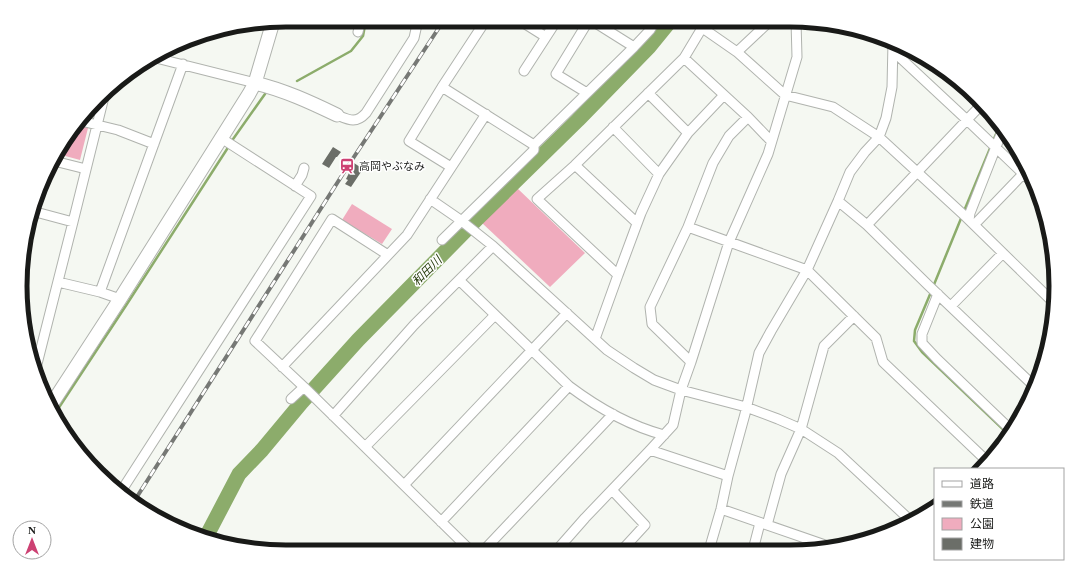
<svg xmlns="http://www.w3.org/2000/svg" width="1076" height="572" font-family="'Times New Roman','Noto Sans JP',serif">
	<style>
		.green { fill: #f0acbe }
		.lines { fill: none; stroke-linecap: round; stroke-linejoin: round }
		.stream { stroke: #8cac6b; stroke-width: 2.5 }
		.river { stroke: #8cac6b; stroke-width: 15 }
		.building { fill: #6b6e68 }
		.street-casing { stroke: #b0b3ae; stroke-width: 11 }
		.secondary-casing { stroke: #b0b3ae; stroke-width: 15 }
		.street { stroke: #fff; stroke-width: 9 }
		.secondary { stroke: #fff; stroke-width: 13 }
		.rail-casing { stroke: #767875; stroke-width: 4 }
		.rail { stroke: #fff; stroke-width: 2.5; stroke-dasharray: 8; stroke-linecap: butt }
		.labels { text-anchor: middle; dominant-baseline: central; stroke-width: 3; stroke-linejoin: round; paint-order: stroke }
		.poi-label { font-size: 11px; fill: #191a18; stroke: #fff; text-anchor: start }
		.water-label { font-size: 12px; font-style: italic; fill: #2c4112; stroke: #fff }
		.rim { fill: none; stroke: #191a18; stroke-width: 5 }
	</style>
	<rect width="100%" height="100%" fill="#f5f8f2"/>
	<path class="green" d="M77,125L88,128L80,160L58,154L65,138Z
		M517,188L585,253L550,287L482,223Z
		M352,204L392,229L382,244L342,220Z"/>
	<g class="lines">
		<path class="stream" d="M297,81L351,51L363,36L366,20
			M993,141L1000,125
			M231,142L260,101L265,94
			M964,211L991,146
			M933,287L962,216
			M931,292L915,330L914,341L922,352L1008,434
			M56,412L127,304L229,146"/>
		<path class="river" d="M205,539L239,474L262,450L302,402L358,340L478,218L578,120L649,47L671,20"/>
	</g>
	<path class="building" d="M333,147L341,152L337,157H336L329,168L322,164Z
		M354,163L363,169L351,187L345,184L348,180L346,179Z"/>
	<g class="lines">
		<g class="street-casing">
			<path id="street" d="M519,20L546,37
				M591,20L634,47
				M691,20L737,52L785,95L833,107L879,137L966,217L1055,304
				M358,32L361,20
				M893,51L967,120L1035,185
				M737,52L770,21
				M156,58L255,83
				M684,58L702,28
				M524,71L557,20
				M442,87L534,145
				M587,93L556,74L589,20
				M648,93L688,133
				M724,95L688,133L659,174L641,213L618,275L537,199L575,165L684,58L748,117
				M337,115C349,120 356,124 366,113L414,38L418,20
				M81,121L118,130L154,144
				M613,127L659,174
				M54,161L86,169
				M575,165L637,223
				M451,167L409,141L442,87L486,20
				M295,186L302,175L304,168
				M430,199L459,219L493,246L607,350L634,368L654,380L681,390L746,407L778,419L801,429L838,453L911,521
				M838,201L867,225L928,285L1035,387
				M32,211L73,222
				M969,220L970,213L1003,129
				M867,225L982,104
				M974,225L1023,174
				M688,227L807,270L876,338L883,362L989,463
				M442,240L534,150V145L634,47L650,30L656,20
				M388,255L332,219L255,341L304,387L471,551
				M459,280L569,386C597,407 630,426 664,435
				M58,282L100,292L120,299
				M100,292L183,64
				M938,294L922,334V343L937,359L1011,430
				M951,306L1003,253
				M595,339L618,275
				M691,362L729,242L768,154L797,57L796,21
				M282,367L407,235L486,114
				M36,368L73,222L104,97
				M291,399L304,387
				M333,416L414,325L493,246
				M365,447L495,315
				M650,450L728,476
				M404,485L567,313
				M612,490L645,525L622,550
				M120,493L311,196L221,138
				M721,509L825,545L831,548
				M441,522L569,386
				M767,525L781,474L801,429L824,346L854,316
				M709,550L721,509L728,476L745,414L759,353L771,331L807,270L838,201L850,172L865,152L879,137L886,118L892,87L893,42
				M753,550L760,523
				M483,551L613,414
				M556,551L585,518L650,450L673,425L681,390L691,362L652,324L650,307L688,227L713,163L729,136L748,117L771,141"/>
		</g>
		<g class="secondary-casing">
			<path id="secondary" d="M255,83C284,90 310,102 337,115
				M51,405L120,299L249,94L255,83L273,22"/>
		</g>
		<use href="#street" class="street"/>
		<use href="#secondary" class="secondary"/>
		<g class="rail-casing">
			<path id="rail" d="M133,503L348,166L444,20"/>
		</g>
		<use href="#rail" class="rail"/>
	</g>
	<defs>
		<g id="station-bare" transform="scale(1.2)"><path d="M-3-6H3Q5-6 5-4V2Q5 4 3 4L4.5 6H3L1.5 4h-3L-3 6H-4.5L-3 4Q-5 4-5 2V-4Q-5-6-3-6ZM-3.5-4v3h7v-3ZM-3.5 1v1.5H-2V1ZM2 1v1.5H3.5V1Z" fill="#cd4173" stroke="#fff" stroke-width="2.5" paint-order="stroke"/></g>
	</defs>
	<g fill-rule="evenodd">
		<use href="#station-bare" x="347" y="166"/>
	</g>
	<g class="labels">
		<g class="poi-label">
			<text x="359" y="166">高岡やぶなみ</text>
		</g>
		<g class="water-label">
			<text transform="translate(427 271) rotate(-45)">和田川</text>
		</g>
	</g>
	<path d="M0 0H1076V572H0ZM286 27H790A259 259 0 0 1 1049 286V286A259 259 0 0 1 790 545H286A259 259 0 0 1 27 286V286A259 259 0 0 1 286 27Z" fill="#fff" fill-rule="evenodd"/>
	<path class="rim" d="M286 27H790A259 259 0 0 1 1049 286V286A259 259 0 0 1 790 545H286A259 259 0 0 1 27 286V286A259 259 0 0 1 286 27Z"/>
	<rect x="934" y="468" width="130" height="92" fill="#ffffff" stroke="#a3a3a3"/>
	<rect x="942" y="481" width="20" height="6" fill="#ffffff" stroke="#a3a3a3"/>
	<text x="970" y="488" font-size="12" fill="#191a18">道路</text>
	<rect x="942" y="501" width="20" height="6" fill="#767875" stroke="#a3a3a3"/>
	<text x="970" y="508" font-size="12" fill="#191a18">鉄道</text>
	<rect x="942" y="518" width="20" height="12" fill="#f0acbe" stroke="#a3a3a3"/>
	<text x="970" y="528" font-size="12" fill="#191a18">公園</text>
	<rect x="942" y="538" width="20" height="12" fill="#6b6e68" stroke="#a3a3a3"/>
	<text x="970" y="548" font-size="12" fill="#191a18">建物</text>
	<g transform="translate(32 540)"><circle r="19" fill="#ffffff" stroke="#a3a3a3"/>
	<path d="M0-3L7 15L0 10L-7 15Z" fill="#cd4173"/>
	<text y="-6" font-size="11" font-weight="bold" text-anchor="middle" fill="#191a18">N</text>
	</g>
</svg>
